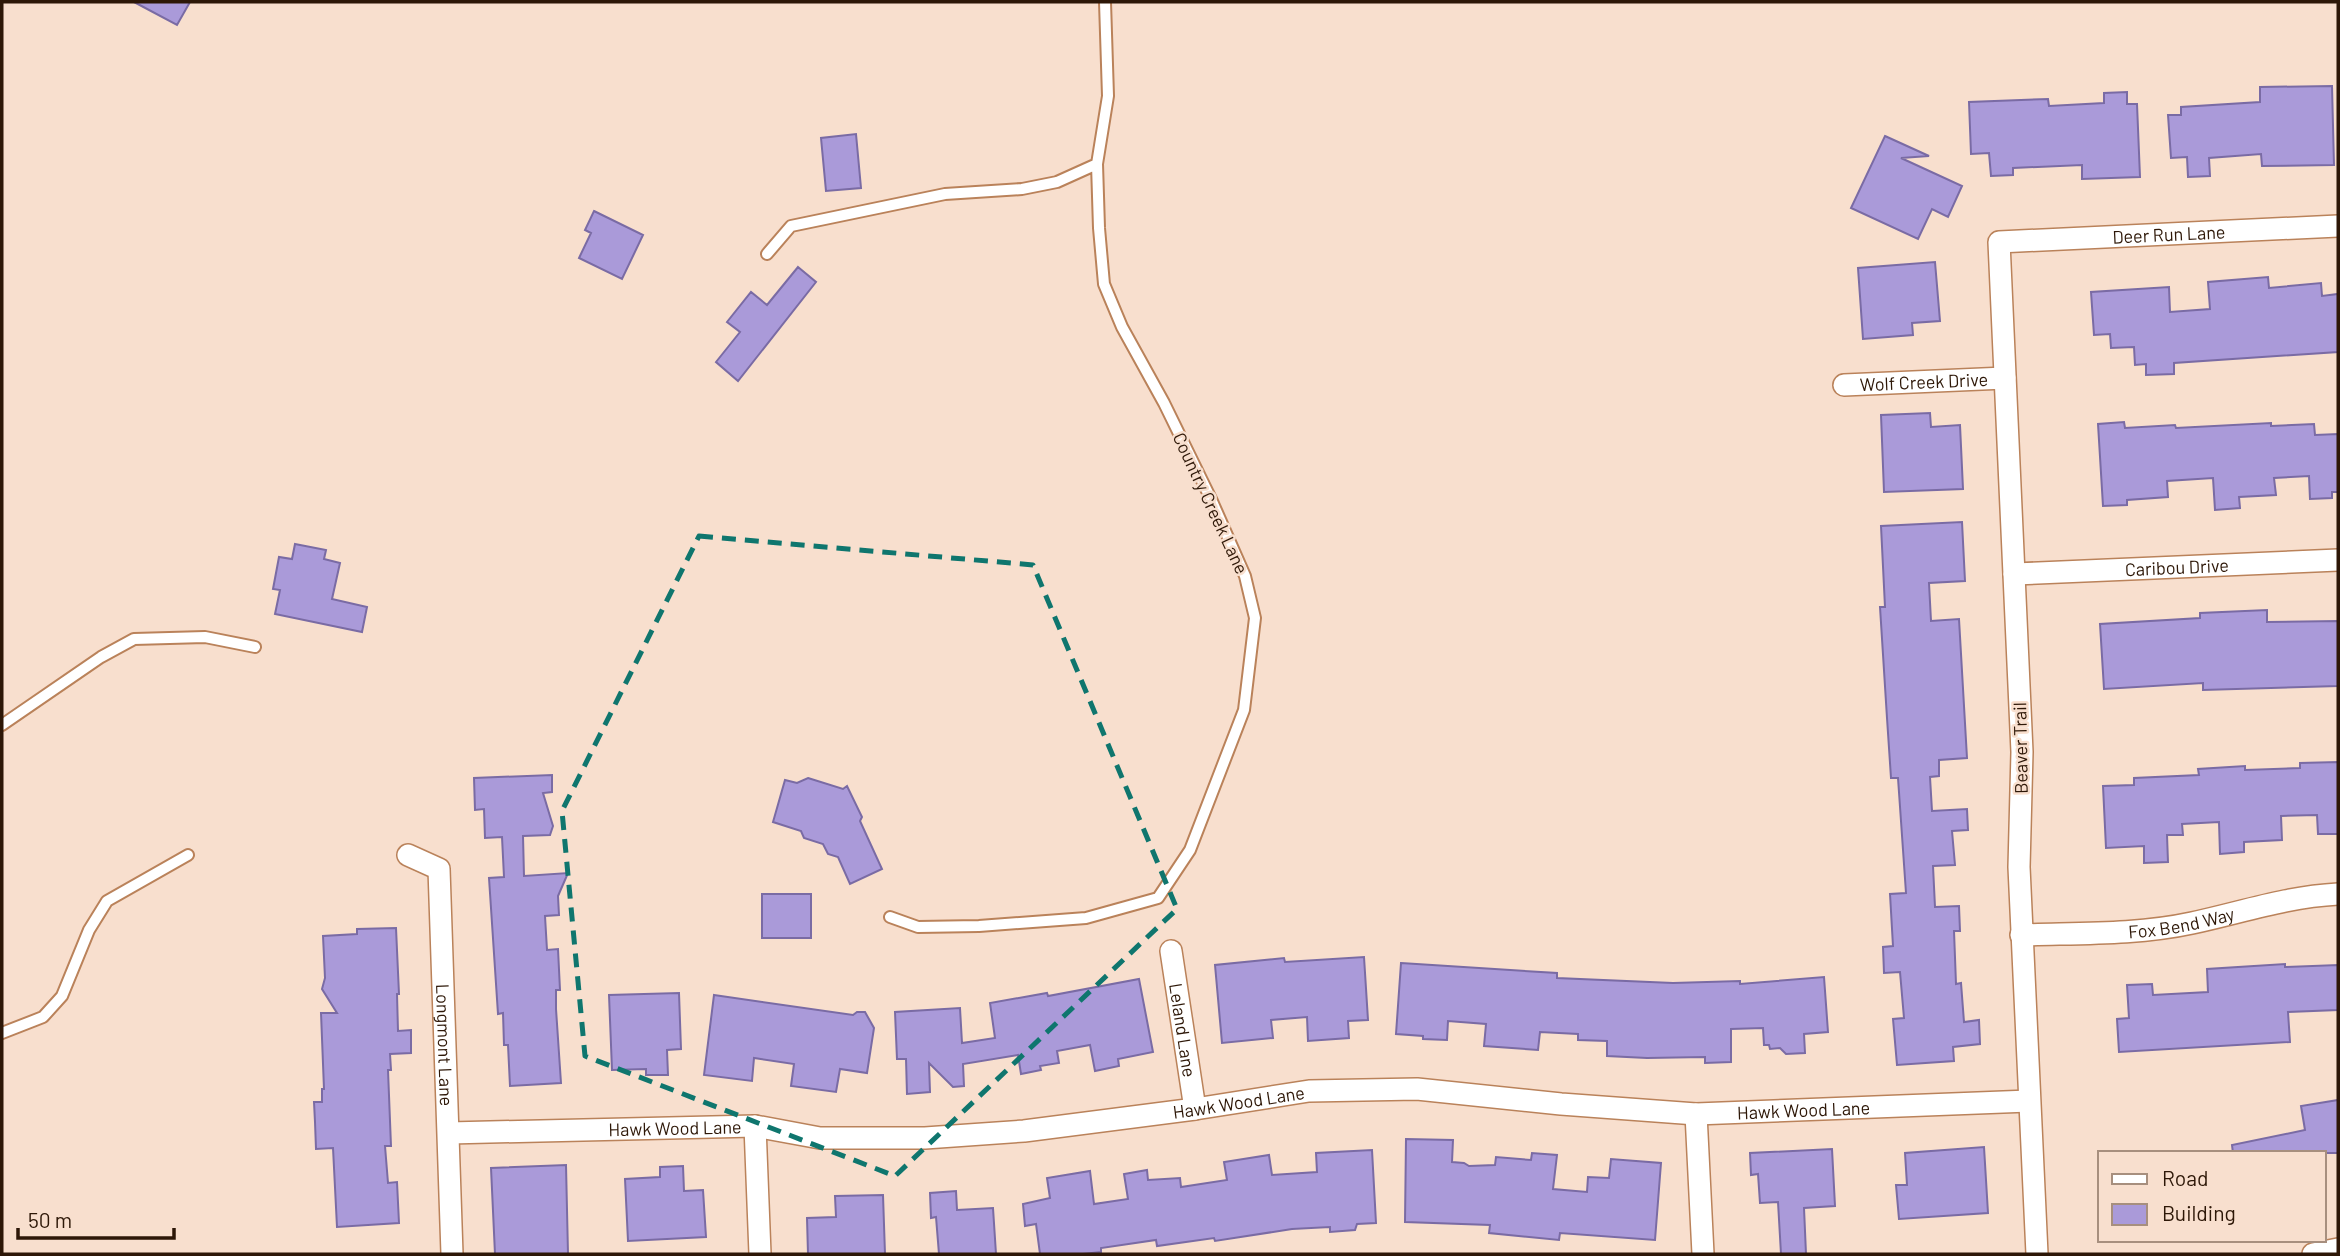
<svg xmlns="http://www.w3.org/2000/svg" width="2340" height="1256" font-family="Barlow,sans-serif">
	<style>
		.building { fill: #aa9ad9; stroke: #7a6ba4; stroke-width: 2 }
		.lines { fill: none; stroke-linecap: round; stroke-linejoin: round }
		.lane-casing { stroke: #ba825a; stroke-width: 14 }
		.street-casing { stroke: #ba825a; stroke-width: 24 }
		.lane { stroke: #fff; stroke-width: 10 }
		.street { stroke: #fff; stroke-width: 21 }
		.marked { fill: none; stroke: #0f766e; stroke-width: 5; stroke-dasharray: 14 9; stroke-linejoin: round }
		.labels { text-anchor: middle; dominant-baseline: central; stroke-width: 5; stroke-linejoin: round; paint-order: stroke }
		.street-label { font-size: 18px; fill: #2d1707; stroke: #f8dfce }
	</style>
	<rect width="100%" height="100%" fill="#f8dfce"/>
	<path class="building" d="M134,2H190L177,25Z
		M2332,86L2334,165L2262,166L2261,154L2209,158L2210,176L2188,177L2187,157L2171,158L2168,115H2181V107L2260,102V87Z
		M2127,92V104H2137L2140,177L2082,179V165L2013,168V175L1991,176L1989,153L1971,154L1969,102L2048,99L2049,106L2104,103V93Z
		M856,134L861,188L826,191L821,138Z
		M1885,136L1929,156L1901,158L1962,186L1948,217L1932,209L1918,239L1851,208Z
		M594,211L643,235L622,279L579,258L591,233L585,230Z
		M1935,262L1940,321L1912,323L1913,335L1863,339L1858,268Z
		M798,267L816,282L738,381L716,362L740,332L727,322L751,292L767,305Z
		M2268,277L2269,288L2321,283L2322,296L2338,294V352L2174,363V374L2146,375V364L2135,365L2134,347L2111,348L2110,334L2094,335L2091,292L2169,287L2170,312L2210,309L2208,282Z
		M1930,413L1931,427L1960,425L1963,489L1884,492L1881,415Z
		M2124,422L2125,428L2175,425L2176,428L2271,423V426L2314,424L2315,435L2338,434V492H2332V498L2310,499L2309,476L2274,478L2276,495L2239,497L2240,508L2215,510L2213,478L2167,481L2168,497L2127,500V505L2103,506L2098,424Z
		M1962,522L1965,581L1929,583L1931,621L1959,619L1967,758L1939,760V776L1930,777L1932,811L1967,809L1968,830L1952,831L1955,865L1933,866L1935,907L1959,906L1960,931H1954L1956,984L1961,983L1964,1022L1979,1020L1980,1044L1953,1047L1954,1061L1897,1065L1893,1019L1904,1018L1900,972L1884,973L1883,947L1893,946L1890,894L1906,893L1898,778H1891L1887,718L1880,607H1885L1881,526Z
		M295,544L326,550L324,559L340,563L332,599L367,607L362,632L275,614L280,590L273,589L279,557L292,559Z
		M2267,610V622L2338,621V686L2203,690V683L2104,689L2100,624L2200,618V613Z
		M2338,762V834H2318L2317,815L2281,816L2282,840L2244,842V852L2220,854L2219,822L2182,824L2183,835H2167L2168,862L2144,863V846L2106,848L2103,786L2134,785V778L2199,775L2198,769L2245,766V770L2300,768V763Z
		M552,775V792L543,793L553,826L550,835L523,836L524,876L568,873L558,896L559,915L545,916L547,950L558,949L560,990H556V1009L561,1083L510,1086L508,1045H504L503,1013L498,1014L489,878L504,877L502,837L485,838L484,809L475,810L474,778Z
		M808,778L843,789L847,786L862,817L860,821L882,869L850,884L838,857L828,854L823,844L804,838L801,831L773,822L785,780L797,783Z
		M762,894H811V938H762Z
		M396,928L399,994H397L398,1031L411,1030V1053L390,1054L391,1070H388L391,1146H385L388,1183L397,1182L399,1223L337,1227L333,1148L316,1149L315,1122L314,1102H322V1089H324L321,1013H337L322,989L325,978L323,936L357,934V929Z
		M1364,957L1368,1020L1348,1021L1349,1038L1308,1041L1307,1017L1271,1020L1273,1038L1222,1043L1215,965L1284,958L1285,962Z
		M1401,963L1557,973V978L1673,983L1740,981V984L1824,977L1828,1032L1804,1034L1805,1053L1786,1054L1780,1048L1770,1049L1769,1045H1764L1763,1028L1731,1029V1062L1705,1063V1057L1647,1058L1607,1056V1041L1578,1040V1034L1540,1032L1538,1050L1484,1046L1486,1024L1448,1021L1447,1040L1423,1039V1036L1396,1034Z
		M2285,964V967L2338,965V1010L2288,1012L2290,1042L2119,1052L2117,1019L2129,1018L2127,985L2152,984L2153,995L2208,992L2207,969Z
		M1139,979L1153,1052L1118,1059L1119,1066L1095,1071L1090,1045L1057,1051L1059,1063L1040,1066L1041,1070L1021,1074L1018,1055L963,1064L964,1086L953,1087L929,1063L930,1092L907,1094L906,1059H897L895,1012L960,1008L962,1043L995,1038L990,1003L1047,993L1048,996Z
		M679,993L681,1049L667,1050L668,1075H646V1069L612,1070L609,995Z
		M714,995L853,1015L857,1012H865L874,1028L867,1073L840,1069L836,1092L791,1086L794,1064L754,1058L752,1081L704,1075Z
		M2338,1100V1153H2233L2232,1145L2305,1130L2301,1106Z
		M1406,1139L1453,1140L1452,1162L1464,1163L1469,1166L1495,1165L1496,1157L1531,1160L1532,1153L1557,1155L1553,1189L1587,1192L1588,1177L1609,1178L1611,1159L1661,1163L1655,1240L1560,1233L1559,1240L1489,1233L1490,1225L1405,1222Z
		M1984,1147L1988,1213L1899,1219L1896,1185H1907L1905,1153Z
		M1832,1149L1835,1206L1804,1208L1806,1254H1781L1778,1202L1760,1203L1758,1174L1751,1175L1750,1153Z
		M1372,1150L1376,1223L1357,1224L1355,1230L1330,1232V1227L1292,1229L1215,1241L1214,1238L1157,1246L1156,1240L1101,1248V1252L1083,1254H1040L1036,1224L1025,1226L1023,1204L1050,1198L1047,1178L1090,1171L1094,1204L1128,1199L1124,1174L1147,1170L1148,1180L1180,1178L1181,1187L1227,1180L1224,1162L1269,1155L1272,1175L1317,1172L1316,1153Z
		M566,1165L568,1254H495L491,1168Z
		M683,1166L684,1191L703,1190L706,1237L628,1241L625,1179L660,1177V1167Z
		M956,1191L957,1210L993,1208L996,1254H939L936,1217L931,1218L930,1193Z
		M883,1195L885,1254H808L807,1218L836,1217L835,1196Z"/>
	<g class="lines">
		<g class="lane-casing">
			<path id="lane" d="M767,254L791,226L945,194L1022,189L1057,182L1097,164
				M2,725L101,657L134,639L205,637L255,647
				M890,917L918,927L979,926L1086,918L1158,898L1190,850L1244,710L1255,618L1245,576L1211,499L1164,403L1122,327L1104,284L1099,228L1097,164L1108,96L1105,2
				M2,1033L43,1017L62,996L89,930L107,901L188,855"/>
		</g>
		<g class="street-casing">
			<g id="street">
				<path id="s1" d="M1844,385L2005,378"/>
				<path id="s2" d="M2014,574L2338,560"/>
				<path id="s3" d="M408,855L439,869L452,1254"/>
				<path id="s4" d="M2021,935C2077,933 2137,935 2192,923C2243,912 2285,897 2338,894"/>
				<path id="s5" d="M1171,951L1195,1109"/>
				<path d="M1696,1114L1703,1254"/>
				<path d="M755,1126L760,1254"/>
				<path id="s6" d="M449,1133L755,1126L820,1138H925L1024,1131L1195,1109L1309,1091L1417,1089L1561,1104L1696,1114L2029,1101"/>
				<path id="s7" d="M2037,1254L2019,867L2022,752L1999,242L2338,226"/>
				<path d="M2313,1254L2338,1249"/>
			</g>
		</g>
		<use href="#lane" class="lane"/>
		<use href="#street" class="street"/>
	</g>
	<path class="marked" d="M699,536L1033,565L1177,909L895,1176L585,1056L562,811Z"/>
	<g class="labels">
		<g class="street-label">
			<text stroke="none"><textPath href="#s7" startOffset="1183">Deer Run Lane</textPath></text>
			<text stroke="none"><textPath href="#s1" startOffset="80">Wolf Creek Drive</textPath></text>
			<text transform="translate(1211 503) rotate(65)">Country Creek Lane</text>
			<text stroke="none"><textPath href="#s2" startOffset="163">Caribou Drive</textPath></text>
			<text transform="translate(2020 748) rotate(-91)">Beaver Trail</text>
			<text stroke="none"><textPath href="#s4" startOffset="161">Fox Bend Way</textPath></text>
			<text stroke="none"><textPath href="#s5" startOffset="80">Leland Lane</textPath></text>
			<text stroke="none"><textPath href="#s3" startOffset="210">Longmont Lane</textPath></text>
			<text stroke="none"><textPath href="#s6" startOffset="793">Hawk Wood Lane</textPath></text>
			<text stroke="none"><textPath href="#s6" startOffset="1360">Hawk Wood Lane</textPath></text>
			<text stroke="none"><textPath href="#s6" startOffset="226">Hawk Wood Lane</textPath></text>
		</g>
	</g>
	<rect width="2340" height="1256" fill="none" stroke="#2d1707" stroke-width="7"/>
	<rect x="2098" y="1151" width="228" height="91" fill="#f8dfce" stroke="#a78f7e" stroke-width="2"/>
	<rect x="2112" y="1174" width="35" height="10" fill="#ffffff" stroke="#a78f7e" stroke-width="2"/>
	<text x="2162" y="1186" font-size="21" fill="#2d1707">Road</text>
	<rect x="2112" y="1204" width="35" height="21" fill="#aa9ad9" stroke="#a78f7e" stroke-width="2"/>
	<text x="2162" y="1221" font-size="21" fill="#2d1707">Building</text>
	<path d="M18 1228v10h156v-10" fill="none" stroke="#2d1707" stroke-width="3.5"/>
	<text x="28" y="1228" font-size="21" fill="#2d1707" stroke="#f8dfce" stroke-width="5" paint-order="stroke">50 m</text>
</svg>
